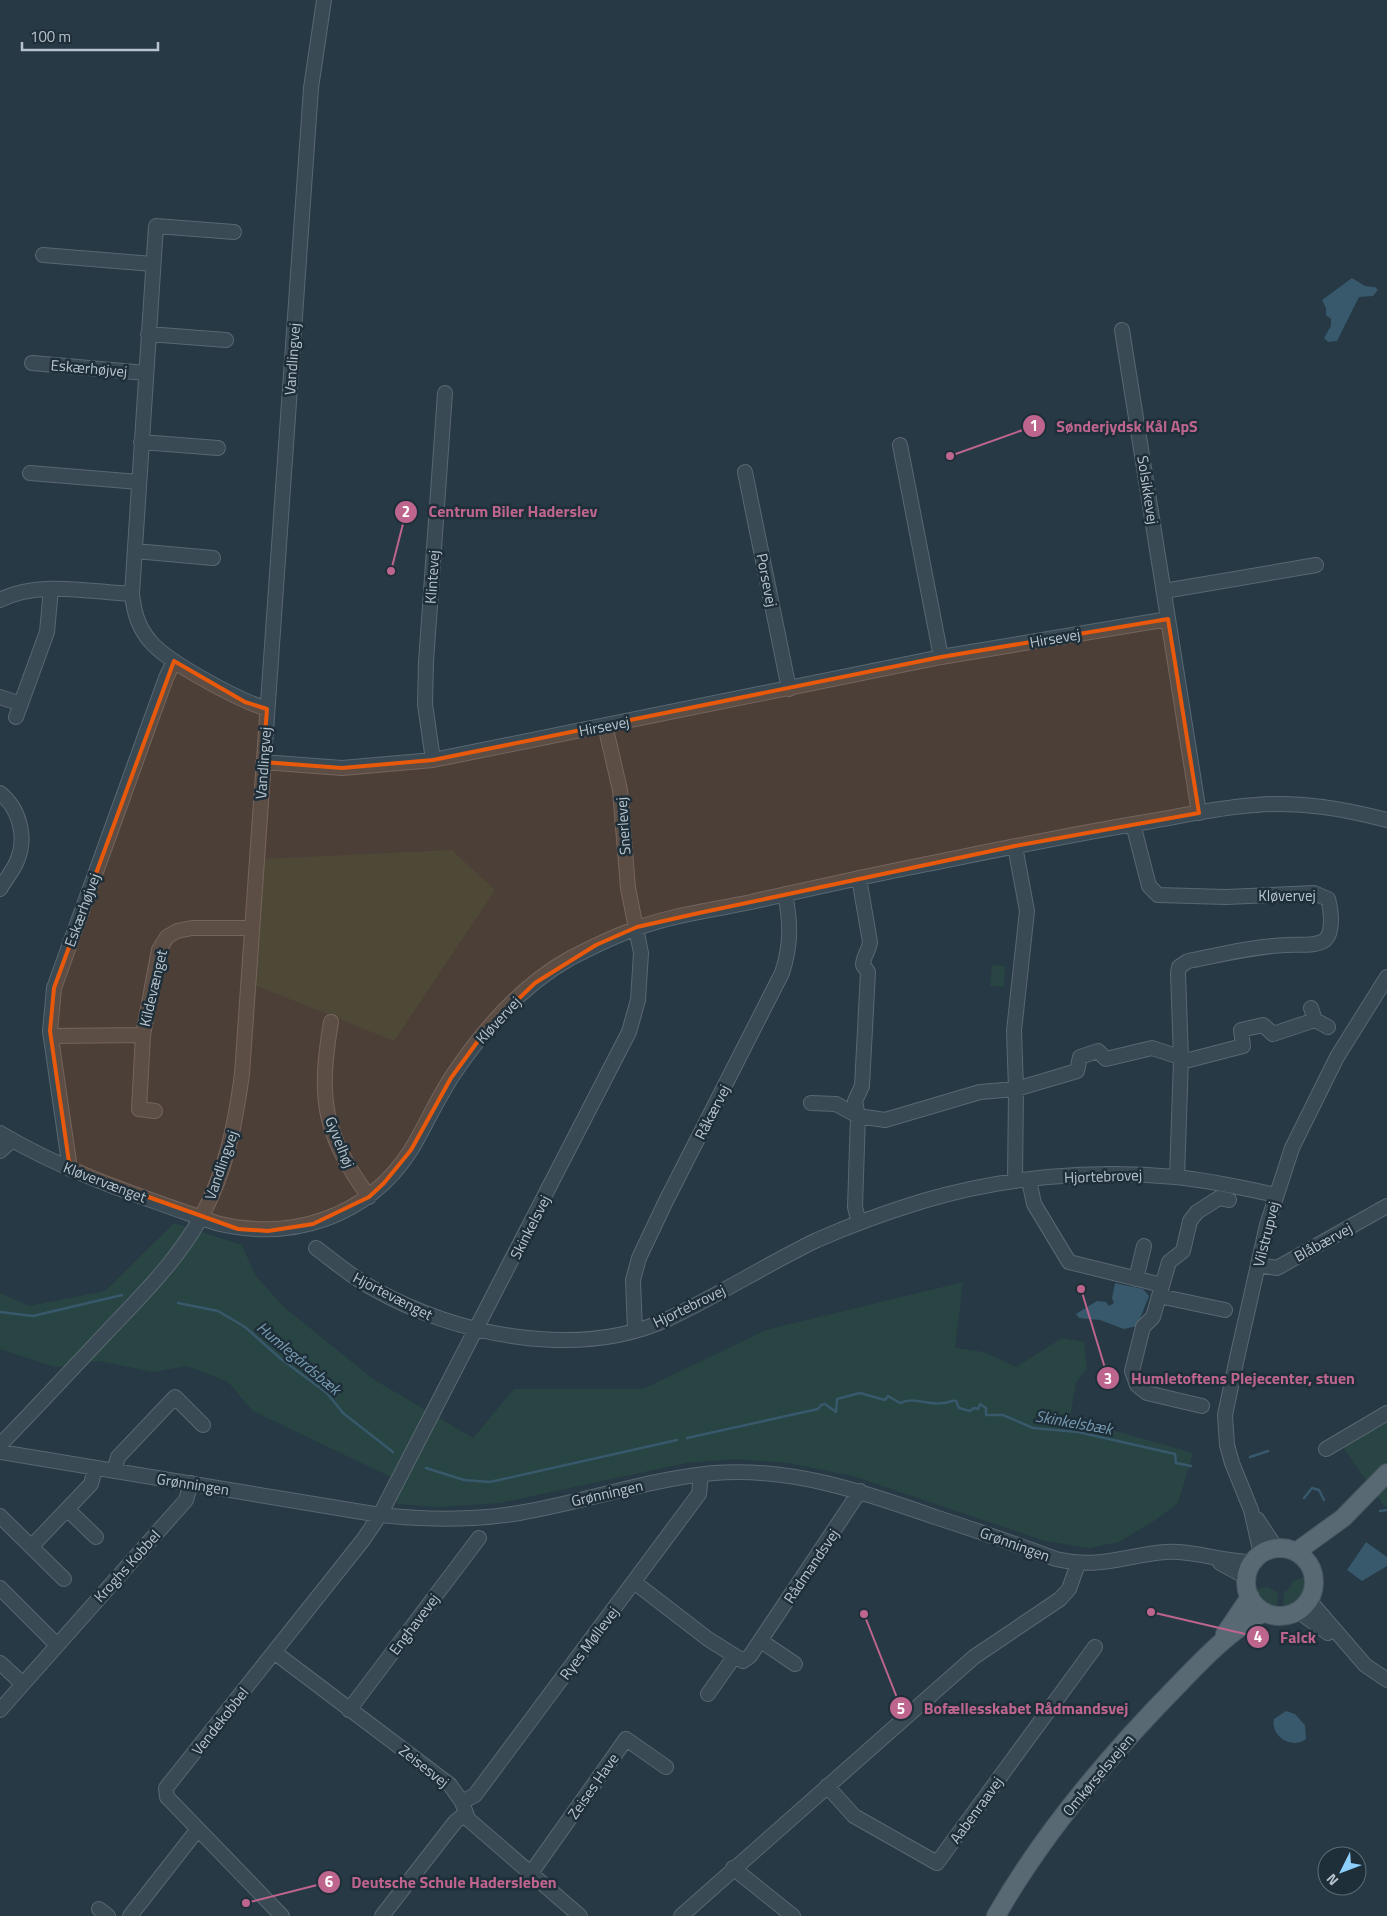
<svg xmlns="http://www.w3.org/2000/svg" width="1387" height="1916" font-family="'Titillium Web',sans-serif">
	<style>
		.green { fill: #284543 }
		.water { fill: #38586c }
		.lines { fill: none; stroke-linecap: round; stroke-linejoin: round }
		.stream { stroke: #38586c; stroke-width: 2.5 }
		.minor-casing { stroke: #596771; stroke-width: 16 }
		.major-casing { stroke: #475660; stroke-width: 20 }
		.minor { stroke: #3a4a54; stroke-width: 14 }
		.major { stroke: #586974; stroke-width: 18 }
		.marked { fill: #e8590c; fill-opacity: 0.2; stroke: #e8590c; stroke-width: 4; stroke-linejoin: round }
		.labels { text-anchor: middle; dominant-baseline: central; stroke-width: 5; stroke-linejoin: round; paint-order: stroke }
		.street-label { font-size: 15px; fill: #b8c4cd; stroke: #1f2f39 }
		.water-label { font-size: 16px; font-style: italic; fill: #769bb2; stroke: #1f2f39 }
		.leader { fill: none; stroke: #be658e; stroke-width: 2 }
		.callout-dot { fill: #be658e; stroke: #1f2f39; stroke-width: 2 }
		.mark-label { font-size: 15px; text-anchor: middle; font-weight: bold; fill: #fff }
		.callout-label { font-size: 16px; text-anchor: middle; font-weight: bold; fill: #be658e; stroke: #1f2f39; stroke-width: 5; stroke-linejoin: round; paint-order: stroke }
	</style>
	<rect width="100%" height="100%" fill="#263944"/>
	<path class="green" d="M452,850L495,890L394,1041L255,985L263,859Z
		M992,965L1005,966L1004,987L990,986Z
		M174,1223L242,1245L255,1275L285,1308L373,1379L473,1438L514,1389H643L766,1330L963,1282L955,1348L984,1352L1016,1367L1062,1338L1084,1342L1087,1369L1076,1382L1070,1418L1193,1453L1178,1503L1154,1521L1119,1542L1089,1548L1045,1541L853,1476L788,1463L735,1459L686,1463L500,1503L439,1507L397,1504L391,1477L253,1411L228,1382L187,1366L153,1372L99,1361L55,1367L0,1349V1293L29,1306L105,1291Z
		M1387,1419V1505L1385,1507L1342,1446Z
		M1306,1577C1307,1592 1299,1604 1283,1607L1284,1592L1289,1589L1293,1581Z
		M1268,1587L1278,1593L1277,1607L1264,1601L1256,1589Z"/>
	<path class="water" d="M1352,278L1365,286L1375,287L1378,290L1373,296L1359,297L1337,341L1328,342L1324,338L1331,326V319L1326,315V308L1322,300Z
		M1115,1283L1143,1289L1149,1296L1137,1326L1124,1329L1100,1320L1079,1318L1076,1314L1097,1301L1106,1302L1109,1306L1114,1303L1112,1298Z
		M1366,1542L1387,1557V1566L1362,1581L1347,1570Z
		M1286,1711L1295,1714L1305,1725L1306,1739C1292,1750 1270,1736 1274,1719Z"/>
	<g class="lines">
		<path class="stream" d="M178,1303L218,1311L245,1327L281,1359L327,1393L343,1413L393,1452
			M0,1312L33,1316L122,1295
			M687,1438L818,1409L821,1405L825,1404L836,1412L837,1399L860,1393L885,1400L888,1396L900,1403C915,1396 928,1406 944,1403C949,1403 950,1400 956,1401L959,1408L970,1411L974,1408L978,1409L980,1404L986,1408V1415H1003L1033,1428L1078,1432L1175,1454L1176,1463L1191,1466
			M1250,1457L1268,1451
			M426,1468L464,1480L490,1482L677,1440
			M1304,1498L1312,1488L1319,1490L1324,1500
			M1380,1511L1387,1510"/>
		<g class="minor-casing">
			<path id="minor" d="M234,232L156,226L132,594C134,612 138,627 150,641C168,663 239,700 267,709
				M43,255L153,264
				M1122,330L1199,813
				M148,334L226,340
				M32,363L146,373
				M141,442L218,448
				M900,445L941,657
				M745,472L789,689
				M30,473L139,482
				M135,551L213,558
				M1164,591L1316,565
				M0,600C39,580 90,592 132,594
				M0,697L21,704
				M16,717L47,632L51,589
				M433,760L425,704L426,662L445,393
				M263,762L342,768L433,760L941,657L1168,619
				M0,793C20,809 27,838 17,861C13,871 5,880 0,889
				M1133,824L1149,886L1158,895L1226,897L1314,893L1328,899C1331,909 1334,932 1325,940C1316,947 1298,944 1287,945C1254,946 1220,955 1188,961L1179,967L1178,973L1181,1059L1177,1177
				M859,878L870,942C869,951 863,956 863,965L868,972L862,1086L855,1101L858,1116L855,1207L859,1223
				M1311,1008L1315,1020
				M331,1022C318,1099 323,1133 369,1197
				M51,1036L143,1035
				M811,1103L836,1104L858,1116L885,1120L980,1092L1016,1089L1077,1071L1080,1057L1098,1051L1106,1059L1152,1048L1189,1060L1243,1046L1241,1030L1263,1025L1273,1034L1315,1020L1328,1027
				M155,1111L139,1109L143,1035L159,950L167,937L177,931L192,928H250
				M0,1133C67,1173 142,1197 216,1223C292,1242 368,1217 411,1150C426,1125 437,1099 453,1075C483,1030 521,986 569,959C590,948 612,937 635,929C671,915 713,910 751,902C804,890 858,878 912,867C992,851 1072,834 1152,821C1186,815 1221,807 1256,805C1301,801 1344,809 1387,820
				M0,1151L12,1140
				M70,1169L50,1031L54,988L166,678L174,661
				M1029,1180L1034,1204L1069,1262L1162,1285
				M1015,1181L1016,1089L1014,1031L1027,911L1015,846
				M316,1248C335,1262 353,1278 374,1289C457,1336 579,1360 668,1319C719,1295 767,1264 817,1240C851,1225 887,1212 923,1201C1003,1177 1092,1169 1175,1177C1209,1180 1243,1188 1276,1195
				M1258,1265L1277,1268L1387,1206
				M1136,1279L1144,1246
				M1159,1296L1225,1310
				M635,1330L633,1280L639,1258L665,1203L782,973C791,946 791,923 785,894
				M1202,1406L1147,1393L1137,1385L1132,1371L1143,1327L1153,1317L1169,1262L1183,1251L1190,1221L1197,1212L1219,1198L1229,1200
				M0,1445C36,1408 71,1370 107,1332C140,1297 176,1262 200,1219C226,1173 235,1125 242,1074L311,88L324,0
				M1326,1449L1387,1413
				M0,1452L380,1515C427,1520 472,1521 519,1513C585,1502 648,1479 714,1473C791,1467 864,1492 935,1517C975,1530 1016,1544 1056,1559C1102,1569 1122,1556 1165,1552C1194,1550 1223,1562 1252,1562
				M114,1471L118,1457L175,1397L203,1425
				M67,1509L96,1537
				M0,1516L64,1579
				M1257,1519L1276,1548
				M31,1547L91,1484L95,1469
				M1261,1554L1251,1510L1232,1463L1227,1445L1225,1415L1237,1358L1267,1225L1292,1148L1337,1057L1387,977
				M1220,1563L1246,1577
				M634,1582L708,1639L743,1661L750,1656L860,1491
				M0,1588L57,1645
				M1309,1600L1365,1665L1387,1680
				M1298,1611L1328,1633
				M761,1641L795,1664
				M274,1652L450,1785L462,1802L468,1819L580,1916
				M0,1663L23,1684
				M708,1694L734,1657
				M0,1710L186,1500L191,1483
				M349,1710L479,1538
				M827,1786L854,1816L937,1863L1095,1647
				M462,1802L475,1795L699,1494L701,1475
				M733,1868L793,1916
				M531,1873L626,1739L666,1767
				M99,1909L108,1916
				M130,1916L198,1829
				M282,1916L167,1797L166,1788L363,1540L380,1515L629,1032L638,1000L641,953L628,888L620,790L605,725
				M382,1916L455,1822L465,1814
				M681,1916L974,1657L1060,1599L1069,1589L1078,1564"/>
		</g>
		<g class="major-casing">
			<path id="major" d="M1246 1582a34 34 0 1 1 68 0a34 34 0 1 1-68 0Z
				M1296,1552L1343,1518L1387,1473
				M1225,1634L1250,1597
				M996,1916C1045,1830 1111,1753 1180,1683C1205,1657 1232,1629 1264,1612"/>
		</g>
		<use href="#minor" class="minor"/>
		<use href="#major" class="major"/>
	</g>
	<path class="marked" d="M1168,619L1199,813L1015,846L699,913L637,927L596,945L535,983L486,1030L451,1078L411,1150L384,1183L369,1197L313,1224L268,1231L238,1229L70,1169L50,1031L54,988L174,661L245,702L267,709L263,762L342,768L433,760L941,657Z"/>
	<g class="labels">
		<g class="street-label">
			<text transform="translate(292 359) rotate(-86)">Vandlingvej</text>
			<text transform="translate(89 368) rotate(5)">Eskærhøjvej</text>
			<text transform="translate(1148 490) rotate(81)">Solsikkevej</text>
			<text transform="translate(432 577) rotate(-86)">Klintevej</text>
			<text transform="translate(767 580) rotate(79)">Porsevej</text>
			<text transform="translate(1055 638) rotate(-10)">Hirsevej</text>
			<text transform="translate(604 726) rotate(-11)">Hirsevej</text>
			<text transform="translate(263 763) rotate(-86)">Vandlingvej</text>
			<text transform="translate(623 826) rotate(-94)">Snerlevej</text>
			<text x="1287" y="895">Kløvervej</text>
			<text transform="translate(82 910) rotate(-70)">Eskærhøjvej</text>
			<text transform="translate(153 988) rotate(-77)">Kildevænget</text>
			<text transform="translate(498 1020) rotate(-47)">Kløvervej</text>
			<text transform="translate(712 1112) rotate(-63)">Råkærvej</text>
			<text transform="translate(340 1142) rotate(68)">Gyvelhøj</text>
			<text transform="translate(221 1165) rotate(-71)">Vandlingvej</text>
			<text transform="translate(1103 1176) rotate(-2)">Hjortebrovej</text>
			<text transform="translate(105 1182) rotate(21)">Kløvervænget</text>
			<text transform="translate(530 1227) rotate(-63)">Skinkelsvej</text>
			<text transform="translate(1266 1234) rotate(-76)">Vilstrupvej</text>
			<text transform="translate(1323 1242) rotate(-29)">Blåbærvej</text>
			<text transform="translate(393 1296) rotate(27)">Hjortevænget</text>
			<text transform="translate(689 1306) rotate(-26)">Hjortebrovej</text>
			<text transform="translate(193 1484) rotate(9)">Grønningen</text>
			<text transform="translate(607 1493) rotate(-13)">Grønningen</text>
			<text transform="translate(1015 1544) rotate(20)">Grønningen</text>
			<text transform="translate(127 1566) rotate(-48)">Kroghs Kobbel</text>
			<text transform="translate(811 1566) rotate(-56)">Rådmandsvej</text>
			<text transform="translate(414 1624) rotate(-53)">Enghavevej</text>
			<text transform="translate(589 1643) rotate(-53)">Ryes Møllevej</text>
			<text transform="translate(220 1721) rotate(-52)">Vendekobbel</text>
			<text transform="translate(424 1766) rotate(38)">Zeisesvej</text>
			<text transform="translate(1098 1775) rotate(-50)">Omkørselsvejen</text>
			<text transform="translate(593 1786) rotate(-55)">Zeises Have</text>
			<text transform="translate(976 1810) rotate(-54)">Aabenraavej</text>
		</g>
		<g class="water-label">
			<text transform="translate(299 1358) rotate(40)">Humlegårdsbæk</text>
			<text transform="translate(1074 1422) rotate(10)">Skinkelsbæk</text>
		</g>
	</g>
	<path class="leader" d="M950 456L1034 426M391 571L406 512M1081 1289L1108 1378M1151 1612L1258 1637M864 1614L901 1708M246 1903L329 1882"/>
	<g class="callout-dot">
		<circle cx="950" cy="456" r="5"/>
		<circle cx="391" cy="571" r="5"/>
		<circle cx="1081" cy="1289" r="5"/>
		<circle cx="1151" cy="1612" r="5"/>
		<circle cx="864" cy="1614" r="5"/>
		<circle cx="246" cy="1903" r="5"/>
		<circle cx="1034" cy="426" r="12"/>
		<circle cx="406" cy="512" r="12"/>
		<circle cx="1108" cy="1378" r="12"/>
		<circle cx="1258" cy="1637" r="12"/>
		<circle cx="901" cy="1708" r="12"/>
		<circle cx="329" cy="1882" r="12"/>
	</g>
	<g class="mark-label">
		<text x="1034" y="431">1</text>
		<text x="406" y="517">2</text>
		<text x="1108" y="1384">3</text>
		<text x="1258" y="1642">4</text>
		<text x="901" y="1714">5</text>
		<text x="329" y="1887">6</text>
	</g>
	<g class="callout-label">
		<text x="1127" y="432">Sønderjydsk Kål ApS</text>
		<text x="513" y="517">Centrum Biler Haderslev</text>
		<text x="1243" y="1384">Humletoftens Plejecenter, stuen</text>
		<text x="1298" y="1643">Falck</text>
		<text x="1026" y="1714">Bofællesskabet Rådmandsvej</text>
		<text x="454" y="1888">Deutsche Schule Hadersleben</text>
	</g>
	<g transform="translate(1342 1871) rotate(228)"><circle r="24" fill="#1f2f39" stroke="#5c6b74"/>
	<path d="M0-4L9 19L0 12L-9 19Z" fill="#8dcffd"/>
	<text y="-8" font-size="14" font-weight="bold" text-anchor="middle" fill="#b8c4cd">N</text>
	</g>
	<path d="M22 42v8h136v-8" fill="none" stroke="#b8c4cd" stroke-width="2.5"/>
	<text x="30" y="42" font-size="15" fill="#b8c4cd" stroke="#1f2f39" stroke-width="4" paint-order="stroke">100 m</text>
</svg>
